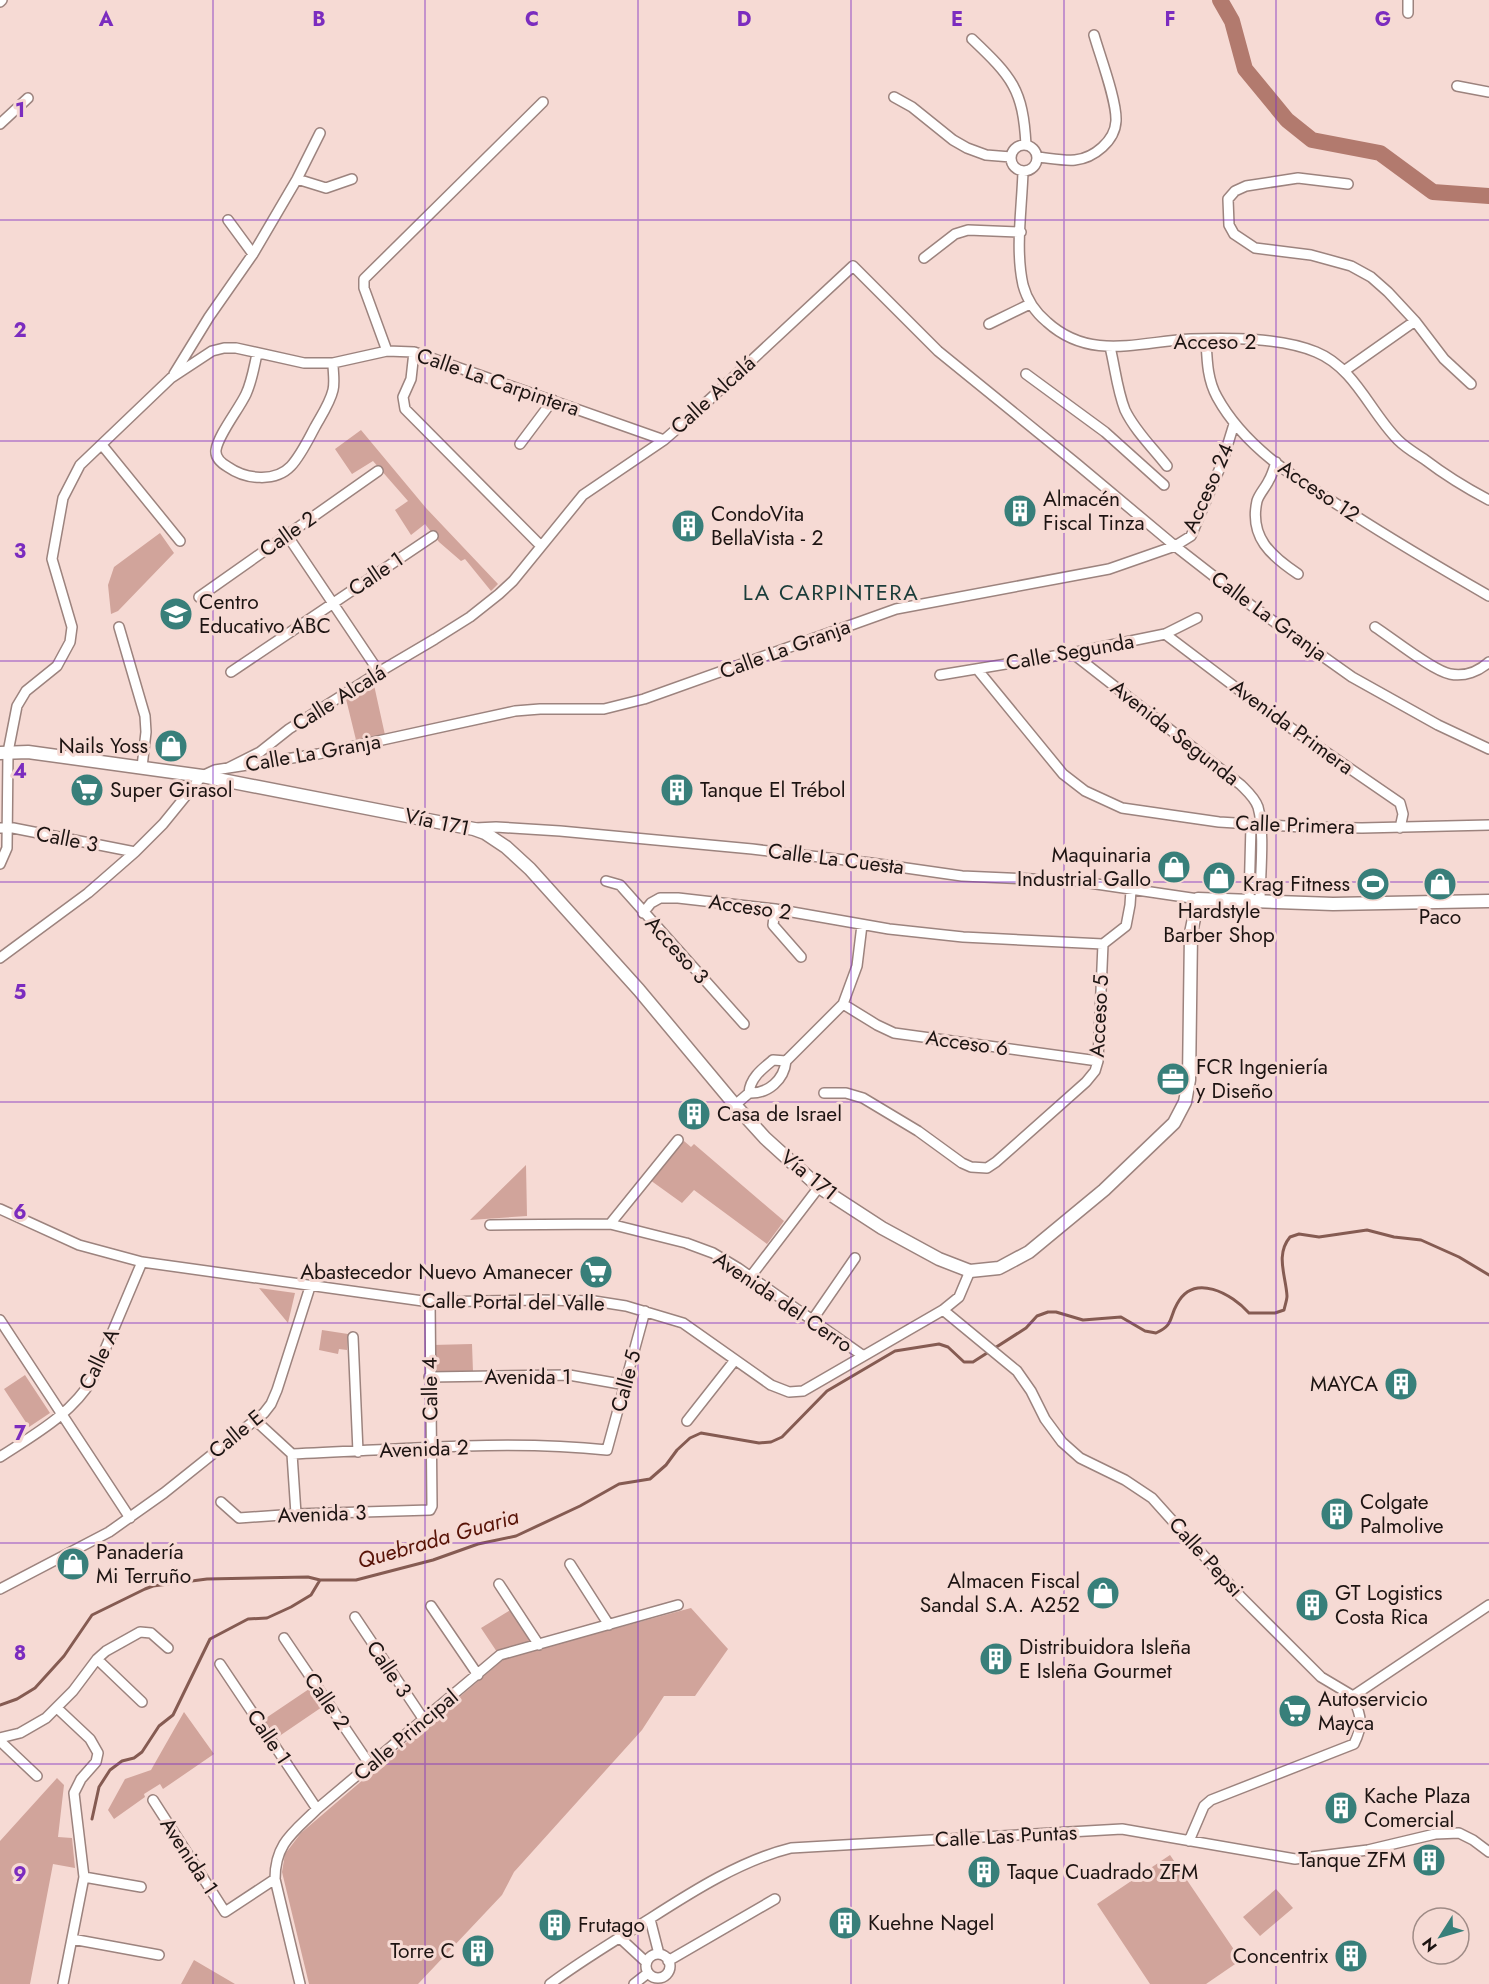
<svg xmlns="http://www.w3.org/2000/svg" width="1489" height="1984" font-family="Jost,sans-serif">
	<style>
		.green { fill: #d1a49b }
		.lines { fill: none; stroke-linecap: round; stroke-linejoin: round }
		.stream { stroke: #855b52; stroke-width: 3 }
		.river { stroke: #b27a6e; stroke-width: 16 }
		.minor-casing { stroke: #9c837e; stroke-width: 12 }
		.major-casing { stroke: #9c837e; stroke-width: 15 }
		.minor { stroke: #fff; stroke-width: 9 }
		.major { stroke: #fff; stroke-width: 12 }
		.grid { fill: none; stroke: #7b2cbf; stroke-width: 1.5; stroke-opacity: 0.55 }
		.labels { text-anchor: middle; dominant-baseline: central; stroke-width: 6; stroke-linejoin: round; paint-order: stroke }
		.street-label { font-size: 21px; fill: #1d1412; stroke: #f6dad4 }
		.poi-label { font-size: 21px; fill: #1d1412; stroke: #f6dad4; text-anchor: start }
		.neighbourhood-label { font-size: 22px; letter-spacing: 1.5px; fill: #1b3d3a; stroke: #f6dad4 }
		.water-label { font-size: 22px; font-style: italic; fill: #581307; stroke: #f6dad4 }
		.grid-label { font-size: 20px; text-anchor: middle; font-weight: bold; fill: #7b2cbf; stroke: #f6dad4; stroke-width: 6; stroke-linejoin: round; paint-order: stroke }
	</style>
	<rect width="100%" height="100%" fill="#f6dad4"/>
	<path class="green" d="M361,430L426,508L498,584L491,591L465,559L461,561L439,542L425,524L411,535L395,510L408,501L373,461L352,474L335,449Z
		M160,533L174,553L118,611L111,614L108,585L114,567Z
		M374,685L385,735L356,740L346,699Z
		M684,1141L691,1147L694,1144L784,1221L767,1244L694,1190L682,1203L650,1180Z
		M526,1165L527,1216L470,1220Z
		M259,1288L295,1293L288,1323Z
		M322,1330L348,1334L347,1350L339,1349L338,1354L319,1350Z
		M472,1344L473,1372L433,1373L432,1345Z
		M25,1375L50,1413L29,1427L4,1389Z
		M691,1608L728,1649L695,1696H664L642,1730L514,1872L502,1895L418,1984H309L282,1872L285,1854L301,1833L505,1658Z
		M512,1609L533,1642L497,1652L481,1628Z
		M312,1687L325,1705L275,1739L263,1720Z
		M184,1712L214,1754L163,1789L160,1784L144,1794L145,1797L114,1819L108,1810L125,1779L151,1770Z
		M57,1778L64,1785L58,1837L72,1838L75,1868L53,1864L30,1984H0V1841Z
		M1170,1855L1241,1960L1206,1984H1150L1097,1904Z
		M1276,1889L1293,1908L1260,1936L1243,1917Z
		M194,1960L235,1984H181Z"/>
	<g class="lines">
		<path class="stream" d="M0,1705L17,1699L35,1688L64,1656L92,1615L145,1589L153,1586L207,1579L308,1577L320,1580H356L433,1560L478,1544L516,1536L580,1506L619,1484L650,1479L666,1465L677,1450L690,1438L701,1433L759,1443L771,1442L782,1437L827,1391L895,1351L939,1344L948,1347L964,1362H973L1026,1328L1037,1316L1048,1312H1056L1083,1320L1121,1317L1145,1331L1156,1333C1174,1325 1169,1318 1177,1304C1194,1272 1232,1294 1249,1313H1275L1284,1310C1285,1305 1287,1300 1287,1296C1286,1276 1275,1255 1290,1237L1299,1234L1319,1237L1367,1230L1394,1237L1421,1240L1459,1257L1489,1275
			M92,1819L99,1787L110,1770L122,1761L134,1758L142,1752L159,1726L173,1715L210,1639L248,1619L267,1618L291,1607L311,1595L320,1580"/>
		<path class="river" d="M1220,0L1232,21L1245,69L1287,120L1312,140L1380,153L1433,192L1489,196"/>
		<g class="minor-casing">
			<path id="minor" d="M0,2L2,0
				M1408,13V0
				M972,39C1012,77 1023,89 1026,145
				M1457,86L1489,92
				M894,97L912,107L953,140L967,148L986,155L1011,157
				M0,124L28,98
				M1011 158a13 13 0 1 1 26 0a13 13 0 1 1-26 0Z
				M1037,157C1049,158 1063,161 1075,160C1094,158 1115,141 1116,121C1117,101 1100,56 1094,35
				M1023,171C1022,208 1015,249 1023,285C1027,300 1035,312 1047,322C1090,361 1138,342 1190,339C1228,338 1280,337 1316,352C1355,368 1370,412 1398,440C1406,448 1415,453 1424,459C1445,475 1466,488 1489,500
				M297,179L326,188L352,179
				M1348,184L1298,178L1246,186L1235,191L1228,199L1229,225L1234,234L1255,248L1311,255L1351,266L1371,277L1388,292L1415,321L1444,359L1471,384
				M228,220L253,254
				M924,258L955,234L968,230L1021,232
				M989,324L1030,304
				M1206,339C1207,359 1207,379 1217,397C1246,450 1301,482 1351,513C1396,542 1442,569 1489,596
				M1110,347C1115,367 1117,390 1125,410C1135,431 1153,448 1167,466
				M387,351L364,288V279L543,102
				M414,352L411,379L403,397L405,409L541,546
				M257,354C254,367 252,381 246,394C239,409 218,435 216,450C215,458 221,463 228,467C245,479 275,483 291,466C301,455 308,440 315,427C321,416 330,403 333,390C335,382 333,372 333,363
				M1344,371L1415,321
				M174,374L209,317L253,254L297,179L320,133
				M1026,374L1105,432L1164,485
				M520,444L553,400
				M102,445L180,541
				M1276,462C1274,468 1272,475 1269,480C1266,487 1259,494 1257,501C1249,537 1271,556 1298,574
				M287,535L379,672
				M199,597L378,471
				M119,627L145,716L146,732L142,767
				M1375,627C1392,638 1433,671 1450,674C1465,677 1479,671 1489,662
				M1165,634L1272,715L1400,803L1403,814L1400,828
				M1072,653L1241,785C1247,791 1255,798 1258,807C1265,832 1260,875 1260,901
				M977,669L1063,774L1085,791L1122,808L1219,822L1301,827L1362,828L1489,825
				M231,672L433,536
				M940,675L1072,653L1165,634L1197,618
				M228,768L260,752L289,729L379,672L435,639L470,617L499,594L513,581L583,495L664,440L695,413L853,266L938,351L1077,464L1175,546L1252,606L1352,677L1438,725L1489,749
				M0,828L8,827L135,852
				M475,828L496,827L560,831L752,849L871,863L962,876L1076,881L1198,899
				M0,864L7,848L8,752L17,706L26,691L57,666L70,642L72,627L52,559L63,498L80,465L171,378L212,351L224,348H236L304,363H333L387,351L414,352L664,440
				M606,881L620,885L744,1024
				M1249,901L1251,825
				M775,909L773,925L801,957
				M643,913L651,903L660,898H678L775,909L889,929L963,937L1103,944L1098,1061L1095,1071L1086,1082L996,1162L987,1168L971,1167L962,1163L918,1131L863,1098L846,1093H824
				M1103,944L1126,926L1130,905L1131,890
				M0,958L88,893L135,852L163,824L202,776L215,770L318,754L515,711L540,709H604L644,699L896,609L1109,569L1175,546L1191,536L1222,463L1234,424
				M843,1004L877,1025L894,1033L1098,1061
				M749,1093C768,1094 784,1080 786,1061L843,1004L857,966L862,925
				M735,1105L749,1093C750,1078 762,1069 773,1060L786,1061
				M0,1209L79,1245L142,1262L430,1302L539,1300L594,1301L626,1306L683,1323L771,1385L789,1392L803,1391L943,1310L959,1297L970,1271
				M610,1224L678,1140
				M490,1225L610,1224L686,1243L713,1253L738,1268L862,1355
				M751,1276L819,1187
				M943,1310L1017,1371L1031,1391L1045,1419L1062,1442L1080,1458L1125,1480L1152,1498L1240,1596L1321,1677L1353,1696
				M813,1319L855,1258
				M0,1320L130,1518
				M353,1337L358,1452
				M429,1377L569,1375L626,1385
				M255,1420L292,1454C396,1450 503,1439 607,1450L645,1311
				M687,1421L735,1360
				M292,1454L296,1514
				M0,1457C35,1434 72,1414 93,1378L142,1262
				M221,1502L239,1518L296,1514L430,1510L432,1506L430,1302
				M570,1564L609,1625
				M499,1584L539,1645
				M0,1589L109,1532L164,1493L264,1413L271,1404L277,1390L310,1287
				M431,1606L478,1675
				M355,1617L424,1720
				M284,1638L370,1765
				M97,1659L142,1702
				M220,1664L317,1809
				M1353,1696L1489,1605
				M57,1708L90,1739L98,1753L96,1762L81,1779L74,1793L84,1877L63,1984
				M0,1738L20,1733L46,1718L73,1691L97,1659L106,1651L140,1632L151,1633L168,1648
				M0,1741L37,1776
				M153,1800L225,1912L275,1879
				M1189,1841L1204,1806L1211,1800L1354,1744C1364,1723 1361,1717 1353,1696
				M84,1877L141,1887
				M650,1919L659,1954
				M619,1937L646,1962
				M72,1939L159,1955
				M646 1966a12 12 0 1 1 24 0a12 12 0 1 1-24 0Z
				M668,1961L775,1899
				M300,1984L275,1879C275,1843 294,1832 317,1809L500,1655L678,1605
				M550,1984C582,1960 616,1940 651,1918C693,1891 742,1860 791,1848L1122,1829L1295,1859L1368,1850L1435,1834L1459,1833L1473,1840L1489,1852
				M634,1984L648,1973"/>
		</g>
		<g class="major-casing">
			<path id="major" d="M0,753L28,752L202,776L474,829L485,833L506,847L530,869L639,990L735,1105L765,1138L819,1187L882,1228L939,1259L970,1271L999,1268L1029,1252L1104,1190L1174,1123L1185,1102L1189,1080L1191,933L1198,899L1333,904L1489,901"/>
		</g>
		<use href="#minor" class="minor"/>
		<use href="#major" class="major"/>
	</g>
	<path class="grid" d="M213,0V1984M425,0V1984M638,0V1984M851,0V1984M1064,0V1984M1276,0V1984M0,220H1489M0,441H1489M0,661H1489M0,882H1489M0,1102H1489M0,1323H1489M0,1543H1489M0,1764H1489"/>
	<defs>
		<g id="building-disc" transform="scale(1.725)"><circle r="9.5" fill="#387f7a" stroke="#f6dad4"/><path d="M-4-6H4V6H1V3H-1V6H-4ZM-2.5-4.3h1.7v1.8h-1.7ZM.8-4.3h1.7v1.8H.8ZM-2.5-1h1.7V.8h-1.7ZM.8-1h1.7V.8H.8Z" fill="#fff"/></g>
		<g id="school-disc" transform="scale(1.725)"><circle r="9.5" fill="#387f7a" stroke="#f6dad4"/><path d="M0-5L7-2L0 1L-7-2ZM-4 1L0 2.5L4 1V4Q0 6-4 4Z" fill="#fff"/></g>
		<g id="shop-disc" transform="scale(1.725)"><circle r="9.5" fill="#387f7a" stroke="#f6dad4"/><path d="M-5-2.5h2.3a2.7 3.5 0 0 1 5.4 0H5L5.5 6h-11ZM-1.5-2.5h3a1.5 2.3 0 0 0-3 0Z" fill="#fff"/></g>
		<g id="supermarket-disc" transform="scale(1.725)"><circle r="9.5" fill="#387f7a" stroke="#f6dad4"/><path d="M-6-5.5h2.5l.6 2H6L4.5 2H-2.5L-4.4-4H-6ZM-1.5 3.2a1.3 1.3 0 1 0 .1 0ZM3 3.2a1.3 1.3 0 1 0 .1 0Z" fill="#fff"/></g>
		<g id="stadium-disc" transform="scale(1.725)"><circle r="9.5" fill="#387f7a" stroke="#f6dad4"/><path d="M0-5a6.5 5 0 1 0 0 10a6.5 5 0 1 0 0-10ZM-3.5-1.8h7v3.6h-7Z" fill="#fff"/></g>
		<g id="office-disc" transform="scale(1.725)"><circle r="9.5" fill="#387f7a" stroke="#f6dad4"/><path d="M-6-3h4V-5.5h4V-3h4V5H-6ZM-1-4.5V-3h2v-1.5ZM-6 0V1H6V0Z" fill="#fff"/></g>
	</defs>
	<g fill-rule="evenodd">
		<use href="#building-disc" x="1020" y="511"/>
		<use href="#building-disc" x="688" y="526"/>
		<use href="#school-disc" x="176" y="614"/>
		<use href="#shop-disc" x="171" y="746"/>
		<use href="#supermarket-disc" x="87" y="790"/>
		<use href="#building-disc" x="677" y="790"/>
		<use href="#shop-disc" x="1174" y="867"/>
		<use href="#shop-disc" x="1219" y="878"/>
		<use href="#stadium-disc" x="1373" y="884"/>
		<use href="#shop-disc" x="1440" y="884"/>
		<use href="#office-disc" x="1173" y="1079"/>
		<use href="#building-disc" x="694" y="1114"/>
		<use href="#supermarket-disc" x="596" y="1272"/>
		<use href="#building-disc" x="1401" y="1384"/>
		<use href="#building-disc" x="1337" y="1514"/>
		<use href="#shop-disc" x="73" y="1564"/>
		<use href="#shop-disc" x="1103" y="1593"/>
		<use href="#building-disc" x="1312" y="1605"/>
		<use href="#building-disc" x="996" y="1659"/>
		<use href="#supermarket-disc" x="1295" y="1711"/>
		<use href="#building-disc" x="1341" y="1808"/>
		<use href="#building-disc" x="1429" y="1860"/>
		<use href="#building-disc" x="984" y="1872"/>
		<use href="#building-disc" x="845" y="1923"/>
		<use href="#building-disc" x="555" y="1925"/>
		<use href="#building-disc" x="478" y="1951"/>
		<use href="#building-disc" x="1351" y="1956"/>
	</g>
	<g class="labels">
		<g class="street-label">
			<text x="1215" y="342">Acceso 2</text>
			<text transform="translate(498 382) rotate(19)">Calle La Carpintera</text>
			<text transform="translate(713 395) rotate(-42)">Calle Alcalá</text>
			<text transform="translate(1208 488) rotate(-66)">Acceso 24</text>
			<text transform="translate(1319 491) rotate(34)">Acceso 12</text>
			<text transform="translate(288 534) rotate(-35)">Calle 2</text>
			<text transform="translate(376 574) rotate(-34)">Calle 1</text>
			<text transform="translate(1269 616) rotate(36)">Calle La Granja</text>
			<text transform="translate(785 649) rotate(-20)">Calle La Granja</text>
			<text transform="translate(1070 652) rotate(-10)">Calle Segunda</text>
			<text transform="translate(339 698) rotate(-32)">Calle Alcalá</text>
			<text transform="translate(1292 727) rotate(36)">Avenida Primera</text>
			<text transform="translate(1175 733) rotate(38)">Avenida Segunda</text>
			<text transform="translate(313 753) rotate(-10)">Calle La Granja</text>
			<text transform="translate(437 822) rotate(12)">Vía 171</text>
			<text transform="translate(1295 825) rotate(2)">Calle Primera</text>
			<text transform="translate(67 839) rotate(11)">Calle 3</text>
			<text transform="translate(836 859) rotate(7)">Calle La Cuesta</text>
			<text transform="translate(750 907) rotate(8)">Acceso 2</text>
			<text transform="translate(677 950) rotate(48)">Acceso 3</text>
			<text transform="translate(1099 1016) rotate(-87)">Acceso 5</text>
			<text transform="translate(967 1043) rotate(8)">Acceso 6</text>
			<text transform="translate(809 1175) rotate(39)">Vía 171</text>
			<text transform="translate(513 1302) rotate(1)">Calle Portal del Valle</text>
			<text transform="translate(783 1302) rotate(34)">Avenida del Cerro</text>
			<text transform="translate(99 1359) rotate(-64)">Calle A</text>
			<text x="528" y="1377">Avenida 1</text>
			<text transform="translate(626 1381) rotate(-75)">Calle 5</text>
			<text transform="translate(430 1389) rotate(-91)">Calle 4</text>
			<text transform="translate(236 1434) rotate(-39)">Calle E</text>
			<text transform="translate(424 1449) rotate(-2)">Avenida 2</text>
			<text transform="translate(322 1514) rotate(-2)">Avenida 3</text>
			<text transform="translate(1206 1557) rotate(48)">Calle Pepsi</text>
			<text transform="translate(389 1669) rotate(56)">Calle 3</text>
			<text transform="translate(327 1701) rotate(56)">Calle 2</text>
			<text transform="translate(406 1735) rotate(-40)">Calle Principal</text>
			<text transform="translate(269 1737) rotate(56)">Calle 1</text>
			<text transform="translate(1006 1836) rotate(-3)">Calle Las Puntas</text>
			<text transform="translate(189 1856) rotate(57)">Avenida 1</text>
		</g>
		<g class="poi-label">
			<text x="1043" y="499">Almacén<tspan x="1043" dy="24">Fiscal Tinza</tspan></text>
			<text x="711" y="514">CondoVita<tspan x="711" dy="24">BellaVista - 2</tspan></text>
			<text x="199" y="602">Centro<tspan x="199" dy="24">Educativo ABC</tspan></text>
			<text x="148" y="746" text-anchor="end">Nails Yoss</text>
			<text x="110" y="790">Super Girasol</text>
			<text x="700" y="790">Tanque El Trébol</text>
			<text x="1151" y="855" text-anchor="end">Maquinaria<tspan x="1151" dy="24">Industrial Gallo</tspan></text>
			<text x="1350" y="884" text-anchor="end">Krag Fitness</text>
			<text x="1219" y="911" text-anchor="middle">Hardstyle<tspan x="1219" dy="24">Barber Shop</tspan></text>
			<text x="1440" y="917" text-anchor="middle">Paco</text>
			<text x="1196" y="1067">FCR Ingeniería<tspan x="1196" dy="24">y Diseño</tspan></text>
			<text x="717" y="1114">Casa de Israel</text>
			<text x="573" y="1272" text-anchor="end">Abastecedor Nuevo Amanecer</text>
			<text x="1378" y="1384" text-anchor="end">MAYCA</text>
			<text x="1360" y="1502">Colgate<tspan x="1360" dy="24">Palmolive</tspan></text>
			<text x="96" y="1552">Panadería<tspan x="96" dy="24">Mi Terruño</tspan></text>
			<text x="1080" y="1581" text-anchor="end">Almacen Fiscal<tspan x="1080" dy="24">Sandal S.A. A252</tspan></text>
			<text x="1335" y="1593">GT Logistics<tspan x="1335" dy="24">Costa Rica</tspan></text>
			<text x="1019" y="1647">Distribuidora Isleña<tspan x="1019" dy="24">E Isleña Gourmet</tspan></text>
			<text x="1318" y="1699">Autoservicio<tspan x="1318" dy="24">Mayca</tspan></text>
			<text x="1364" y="1796">Kache Plaza<tspan x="1364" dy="24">Comercial</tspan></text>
			<text x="1406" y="1860" text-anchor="end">Tanque ZFM</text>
			<text x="1007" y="1872">Taque Cuadrado ZFM</text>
			<text x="868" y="1923">Kuehne Nagel</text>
			<text x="578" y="1925">Frutago</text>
			<text x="455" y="1951" text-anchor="end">Torre C</text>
			<text x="1328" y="1956" text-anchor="end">Concentrix</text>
		</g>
		<g class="neighbourhood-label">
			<text x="831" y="592">LA CARPINTERA</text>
		</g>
		<g class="water-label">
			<text transform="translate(438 1538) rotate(-16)">Quebrada Guaria</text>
		</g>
	</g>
	<g class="grid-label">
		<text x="106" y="26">A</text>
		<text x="319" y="26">B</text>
		<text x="532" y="26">C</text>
		<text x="744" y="26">D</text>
		<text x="957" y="26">E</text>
		<text x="1170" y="26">F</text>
		<text x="1383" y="26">G</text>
		<text x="20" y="117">1</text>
		<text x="20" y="337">2</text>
		<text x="20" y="558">3</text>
		<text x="20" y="778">4</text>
		<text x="20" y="999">5</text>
		<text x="20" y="1219">6</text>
		<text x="20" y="1440">7</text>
		<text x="20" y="1660">8</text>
		<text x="20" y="1881">9</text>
	</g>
	<g transform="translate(1441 1936) rotate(233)"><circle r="28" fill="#f6dad4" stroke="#9f8b86" stroke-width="1.5"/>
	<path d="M0-4.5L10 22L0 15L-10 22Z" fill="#387f7a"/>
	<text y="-9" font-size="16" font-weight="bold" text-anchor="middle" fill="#1d1412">N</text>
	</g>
</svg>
